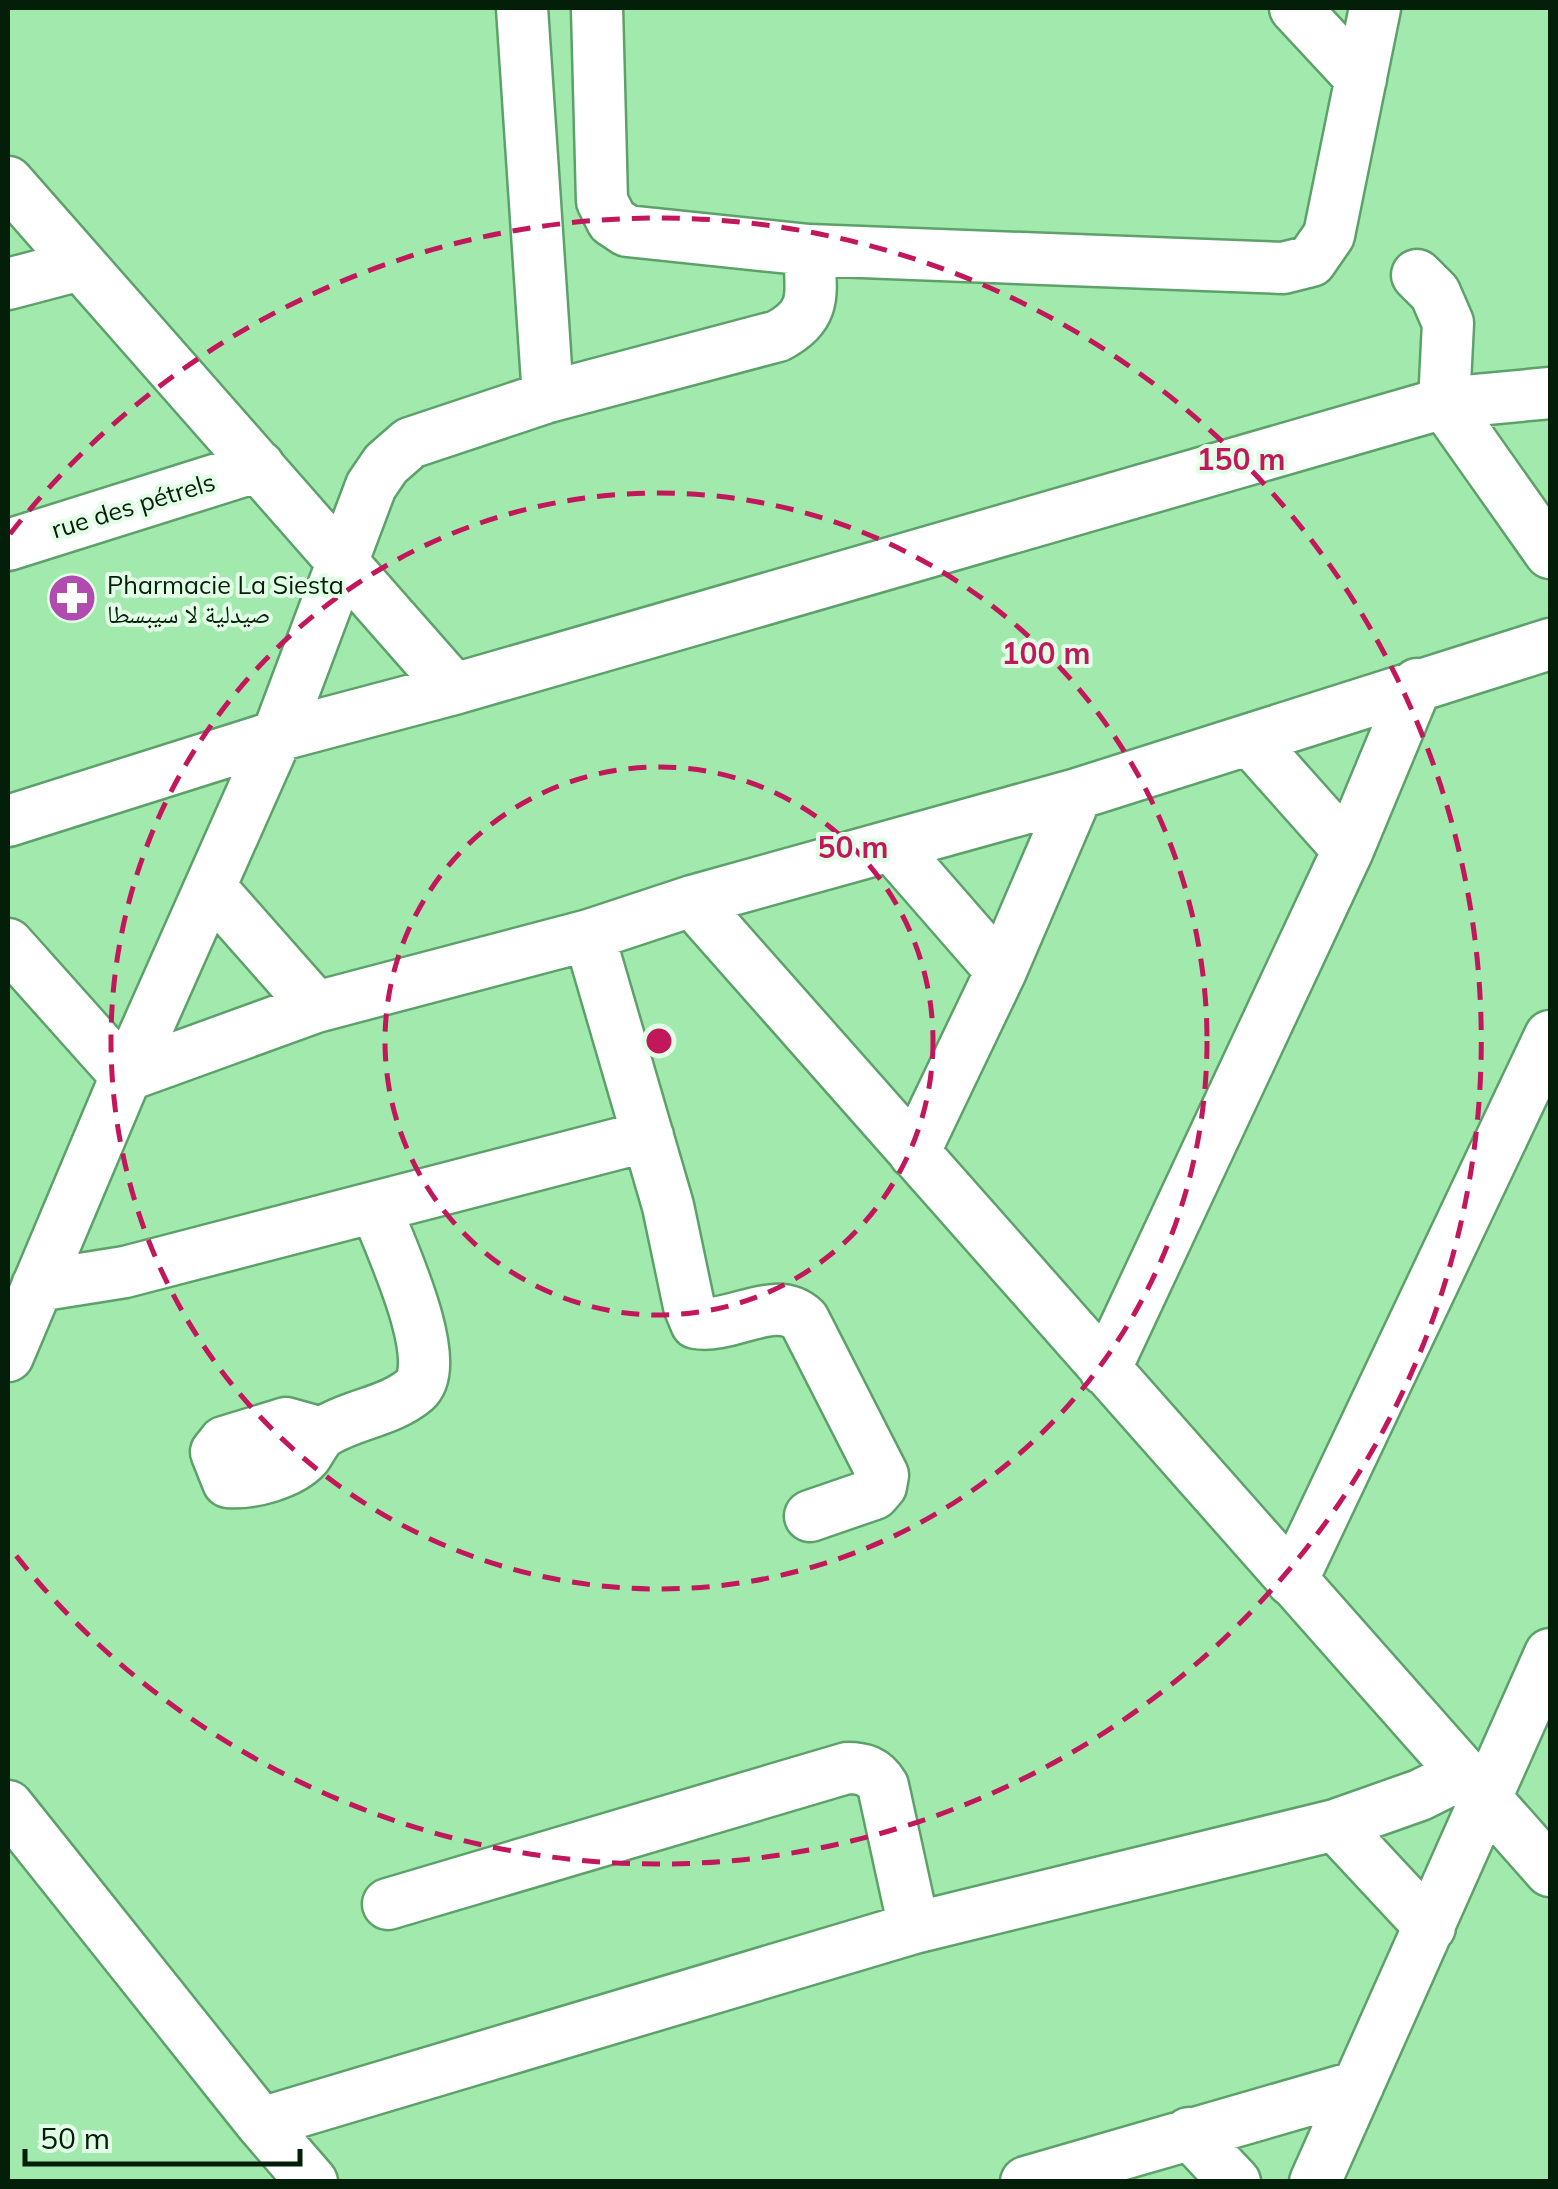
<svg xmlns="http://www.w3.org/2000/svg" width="1558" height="2189" font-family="Mulish,'Noto Naskh Arabic',sans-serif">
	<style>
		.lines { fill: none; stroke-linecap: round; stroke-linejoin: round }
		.minor-casing { stroke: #5da16a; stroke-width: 55 }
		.minor { stroke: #fff; stroke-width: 50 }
		.ring { fill: none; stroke: #c2185b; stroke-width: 5; stroke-dasharray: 18 12 }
		.labels { text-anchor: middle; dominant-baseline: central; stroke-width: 8; stroke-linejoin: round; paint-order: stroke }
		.street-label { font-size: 25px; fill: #031f0a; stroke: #e3fee6 }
		.poi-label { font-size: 25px; fill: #031f0a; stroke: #e3fee6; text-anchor: start }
		.centre { fill: #c2185b; stroke: #e3fee6; stroke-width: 5 }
		.ring-label { font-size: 30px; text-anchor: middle; font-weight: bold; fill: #c2185b; stroke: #e3fee6; stroke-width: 8; stroke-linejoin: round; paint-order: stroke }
	</style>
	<rect width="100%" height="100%" fill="#a2e9ae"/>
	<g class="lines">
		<g class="minor-casing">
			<path id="minor" d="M522,8L548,397
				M597,8L602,201L612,221L627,231L809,250L1283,268L1311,261L1329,235L1375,8
				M1295,8L1361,79
				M8,182L454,689
				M1417,275L1435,293L1448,323L1444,403L1550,553
				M8,284L80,265
				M8,545L259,466
				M1250,740L1348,850
				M8,821L277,736L454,689L1444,403L1550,393
				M892,846L1001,971
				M210,887L316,1007
				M692,901L1550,1871
				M589,935L668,1206L689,1306L696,1323C731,1329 776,1293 804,1320L883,1475L881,1486L874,1494L810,1516
				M8,944L126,1076L316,1007L589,935L692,901L1077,794L1550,644
				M914,1153L1001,971L1077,794
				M37,1286L125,1272L648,1136
				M8,1356L126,1076L277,736L371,486L386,464L410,443L548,397L778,336C820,314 810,290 809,250
				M1105,1370L1348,850L1417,684
				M322,1433L286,1423L224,1442L216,1452L228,1482C251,1484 290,1474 306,1456C312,1448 316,1437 324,1432C352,1414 389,1412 415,1390C446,1363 389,1243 376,1209
				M1292,1581L1550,1036
				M8,1806L261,2123L312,2182
				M1335,1825L1430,1927
				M388,1904L847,1768C863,1768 874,1771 883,1786L914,1928
				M261,2123L914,1928L1335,1825L1420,1795L1464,1773
				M1189,2133L1235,2182
				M1026,2182L1358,2086
				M1315,2182L1550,1654"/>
		</g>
		<use href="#minor" class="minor"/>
	</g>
	<g class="ring">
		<circle cx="659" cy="1041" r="274"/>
		<circle cx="659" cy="1041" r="548"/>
		<path d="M10 534A823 823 0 1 1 10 1548"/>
	</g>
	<defs>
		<g id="pharmacy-disc" transform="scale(2.5)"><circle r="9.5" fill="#b24baf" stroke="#e3fee6"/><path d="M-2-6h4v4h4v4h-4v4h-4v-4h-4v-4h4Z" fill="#fff"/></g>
	</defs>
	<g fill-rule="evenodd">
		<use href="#pharmacy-disc" x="72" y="598"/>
	</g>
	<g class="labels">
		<g class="street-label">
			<text transform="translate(133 505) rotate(-17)">rue des pétrels</text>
		</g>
		<g class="poi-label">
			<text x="107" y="584">Pharmacie La Siesta<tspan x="107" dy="29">صيدلية لا سيبسطا</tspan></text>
		</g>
	</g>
	<circle cx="659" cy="1041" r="15" class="centre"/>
	<g class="ring-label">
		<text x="1241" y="470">150 m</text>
		<text x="1046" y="664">100 m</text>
		<text x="853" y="858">50 m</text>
	</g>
	<rect width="1558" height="2189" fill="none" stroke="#031f0a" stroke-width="20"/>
	<path d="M25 2149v15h275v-15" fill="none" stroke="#031f0a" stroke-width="5"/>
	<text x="40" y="2149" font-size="30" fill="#031f0a" stroke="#e3fee6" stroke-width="8" paint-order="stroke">50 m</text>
</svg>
